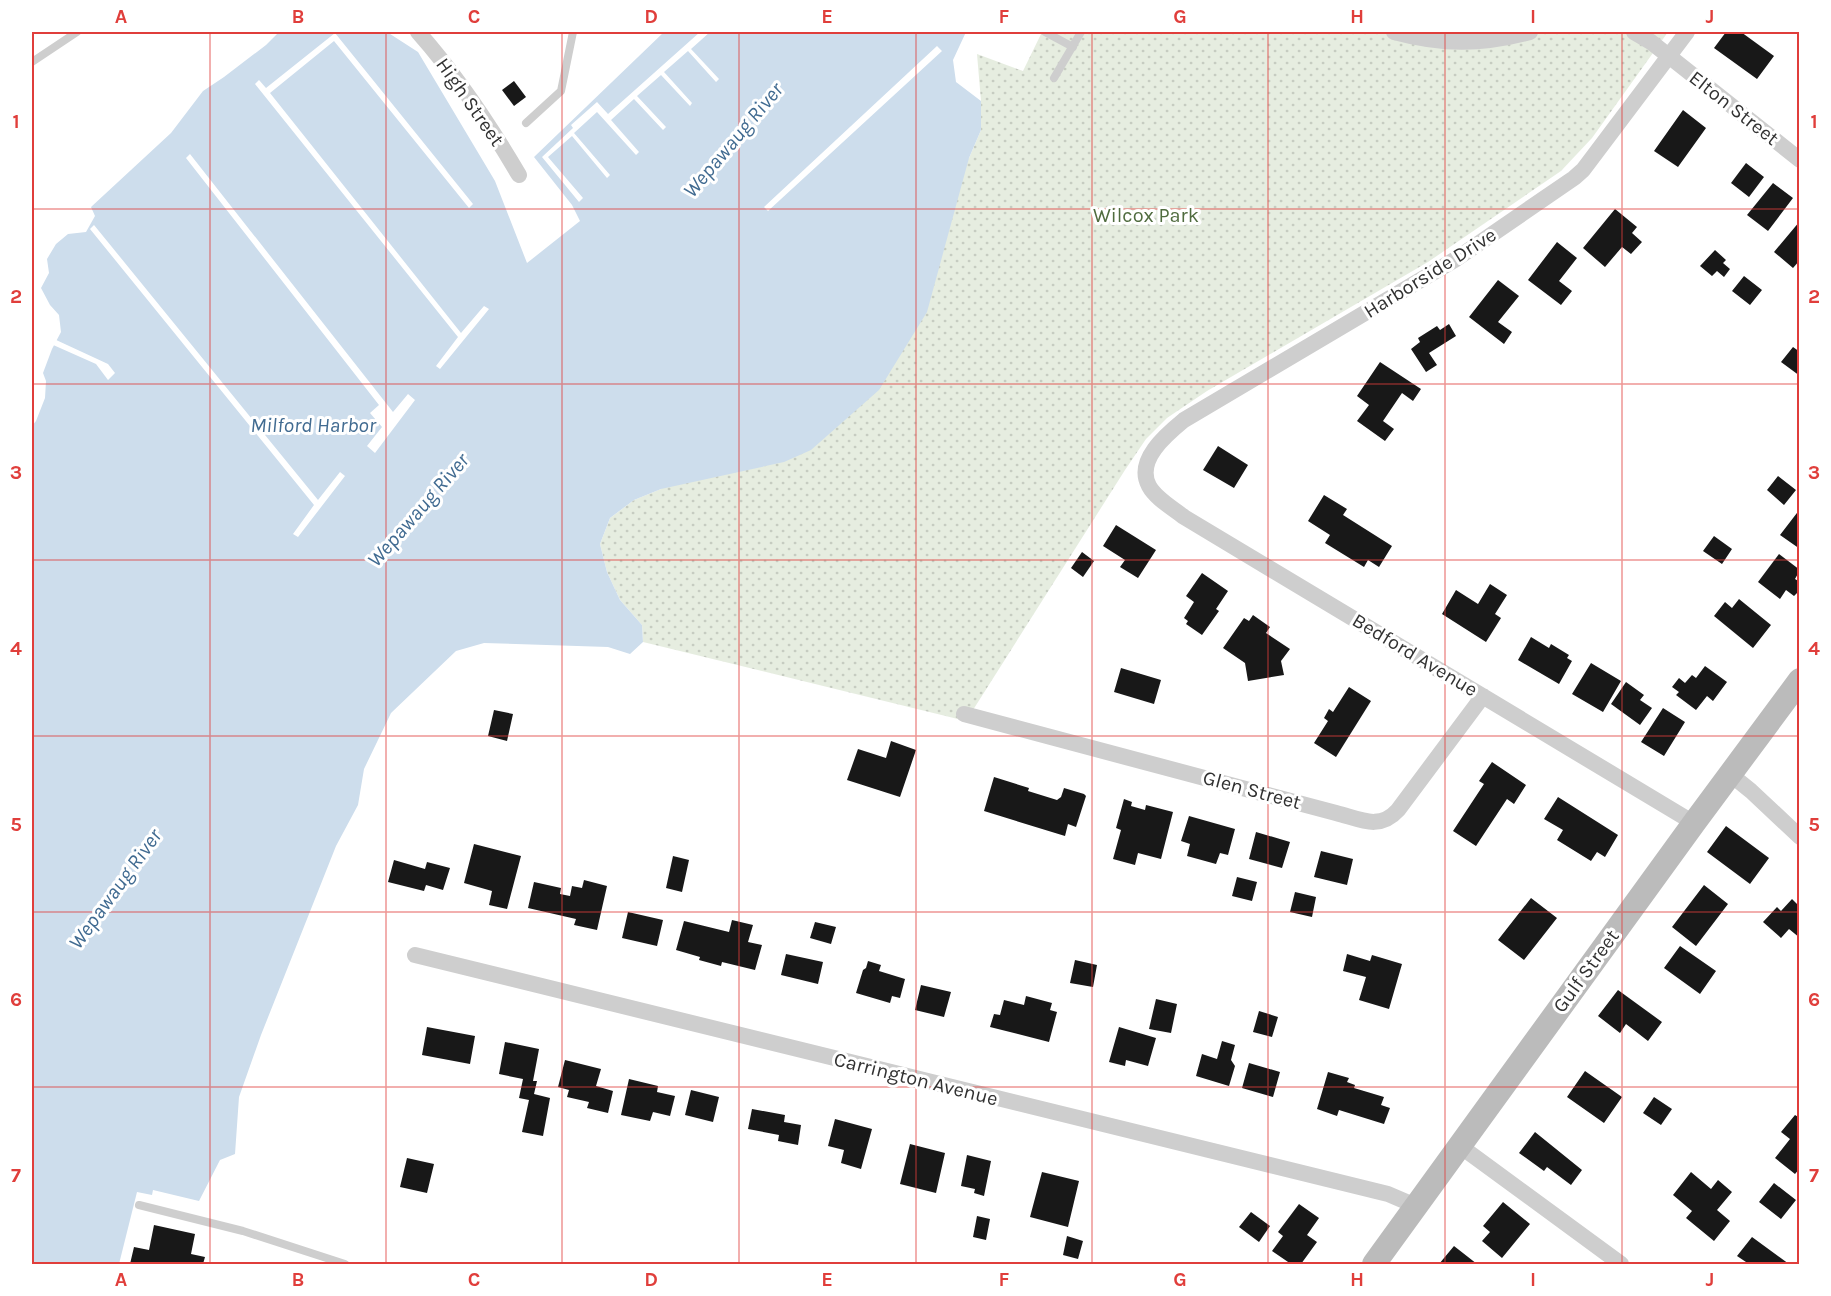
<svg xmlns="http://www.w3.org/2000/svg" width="1831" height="1296" font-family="Karla,sans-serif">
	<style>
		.park { fill: url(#park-dots) }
		.water { fill: #cdddec }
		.pier { fill: #fff }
		.building { fill: #181818 }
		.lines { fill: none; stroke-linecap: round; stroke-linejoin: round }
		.lane { stroke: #cecece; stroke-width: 8 }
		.street { stroke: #cecece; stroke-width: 16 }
		.secondary { stroke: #bbb; stroke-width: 24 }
		.grid { fill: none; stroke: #e03e3b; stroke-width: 1.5; stroke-opacity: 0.55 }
		.labels { text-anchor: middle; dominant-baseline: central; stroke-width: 6; stroke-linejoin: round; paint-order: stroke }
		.street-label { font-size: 20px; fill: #313131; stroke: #fff }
		.park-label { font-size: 20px; fill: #506c3f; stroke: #fff }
		.water-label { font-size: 21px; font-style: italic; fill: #416b91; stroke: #fff }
		.neatline { fill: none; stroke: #e03e3b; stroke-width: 2 }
		.grid-label { font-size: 20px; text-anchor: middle; font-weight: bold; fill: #e03e3b }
	</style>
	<defs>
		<pattern id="park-dots" width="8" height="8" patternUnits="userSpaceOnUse" patternTransform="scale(1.5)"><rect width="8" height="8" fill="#e6ede0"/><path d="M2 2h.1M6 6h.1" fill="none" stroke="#c6ccc1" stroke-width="1.8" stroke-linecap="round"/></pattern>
	</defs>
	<rect width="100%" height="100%" fill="#fff"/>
	<path class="park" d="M1042,32H1668L1592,138L1561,171L1428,262L1207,391L1167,418L1146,439L1125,470L966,721L643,642L642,625L620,600L607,572L600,544L610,518L634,500L661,489L969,158L981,130V101L977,54L1023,71Z"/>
	<path class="water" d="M279,32H387L418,52L495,181L527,263L580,221L572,205L534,157L664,32H966L953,60L956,82L981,101V130L969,158L927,312L879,390L811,450L784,462L661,489L634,500L610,518L600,544L607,572L620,600L642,625L643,642L630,654L608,647L484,643L456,651L391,713L364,769L358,805L336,846L261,1035L239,1097L235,1154L220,1160L199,1201L153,1190L152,1195L137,1192L119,1264H32V426L36,421L45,398L46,381L43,373L52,349L61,332L59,315L50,305L41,288L49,273L47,259L56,244L68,234L86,232L95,216L91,207L171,133L203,91L224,77L266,45Z"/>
	<path class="pier" d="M700,32H710L691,49L719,79L716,82L688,51L664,72L692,103L690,106L661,75L637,96L666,127L663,130L634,99L611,120L639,152L636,155L597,112L574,133L610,175L607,178L572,136L548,157L583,198L579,202L542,157L573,128L571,125L597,102L608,114Z
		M335,33L473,204L469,208L334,41L270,93L461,333L484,306L489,309L440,369L436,366L458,337L255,84L259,80L266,88Z
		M937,46L942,51L768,211L764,207Z
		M190,154L393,412L408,394L415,400L375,453L367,446L382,427L370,413L379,405L186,158Z
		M94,225L318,500L340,472L345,476L298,537L293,534L314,505L90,229Z
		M54,339L108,364L115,373L108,380L96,364L51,344Z"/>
	<path class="building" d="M1726,32H1741L1774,56L1757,79L1714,48Z
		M514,81L526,97L514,106L502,90Z
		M1683,110L1706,128L1678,167L1654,151Z
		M1746,163L1764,177L1749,197L1731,183Z
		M1773,183L1793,198L1768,231L1747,215Z
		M1615,209L1637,227L1632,233L1642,242L1631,254L1622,247L1605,267L1583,248Z
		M1800,221V260L1793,268L1774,252Z
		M1557,242L1577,258L1559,281L1572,291L1561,305L1528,280Z
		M1715,250L1726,260L1723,263L1730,269L1724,277L1717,271L1712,276L1700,266Z
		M1744,276L1762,290L1750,305L1732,291Z
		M1498,280L1519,296L1498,322L1512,332L1504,344L1469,317Z
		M1449,324L1456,336L1429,353L1437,365L1426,372L1411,349L1420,342L1418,338L1437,326L1440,330Z
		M1793,347L1800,352V376L1781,362Z
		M1380,362L1421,389L1413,401L1402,393L1383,421L1394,429L1385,441L1357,421L1369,405L1357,396Z
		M1218,446L1248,465L1234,488L1203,470Z
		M1778,476L1796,490L1784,505L1767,490Z
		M1324,495L1347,509L1343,515L1392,546L1379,567L1368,560L1364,567L1325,543L1330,535L1308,521Z
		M1800,509V549L1780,535Z
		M1116,525L1156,550L1138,578L1120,567L1125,560L1103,546Z
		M1714,536L1732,549L1722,564L1703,551Z
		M1082,552L1094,561L1083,577L1071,568Z
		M1779,554L1800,570L1795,579L1800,582V590L1794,596L1786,590L1780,599L1758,582Z
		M1202,573L1228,591L1216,609L1219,611L1202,635L1186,624L1188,621L1184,618L1194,602L1186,596Z
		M1490,584L1507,595L1495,614L1501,618L1486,642L1442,614L1456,590L1478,604Z
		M1739,599L1771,625L1753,648L1714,616L1725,602L1732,608Z
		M1253,615L1270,627L1266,633L1290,649L1281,661L1284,675L1248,681L1245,663L1223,648L1244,618L1249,621Z
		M1531,637L1549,648L1551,644L1569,655L1567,658L1572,661L1559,684L1518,660Z
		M1591,663L1621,681L1603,712L1572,694Z
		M1705,666L1727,682L1713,701L1707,696L1696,710L1676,695L1679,692L1672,687L1679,678L1685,683L1692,675L1696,678Z
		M1121,668L1161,680L1154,704L1114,692Z
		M1626,682L1644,695L1640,700L1652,708L1640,725L1611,704Z
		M1349,687L1371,701L1336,757L1314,743L1328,721L1324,718L1329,709L1333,712Z
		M1663,708L1685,722L1664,756L1641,742Z
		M494,710L513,714L507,741L488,736Z
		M891,741L916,750L900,797L847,780L858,749L886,758Z
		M1492,762L1526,785L1514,804L1507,799L1476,846L1453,831L1484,784L1479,781Z
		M994,777L1029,788L1028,791L1057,800L1061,797L1064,788L1084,794L1086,796L1076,827L1068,824L1065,836L984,811Z
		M1558,797L1618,835L1605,857L1597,852L1591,861L1557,840L1563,830L1544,819Z
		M1124,799L1132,802L1131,806L1145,810L1146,805L1173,812L1161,859L1138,853L1135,865L1113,859L1121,830L1116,828Z
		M1189,816L1235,829L1228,855L1220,853L1216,864L1187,856L1190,844L1181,841Z
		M1726,826L1769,858L1750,884L1707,852Z
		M1256,832L1290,842L1282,868L1249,859Z
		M474,844L521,856L507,909L489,905L492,891L464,883Z
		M1321,851L1353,859L1347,885L1314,877Z
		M673,856L689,860L682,892L666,888Z
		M394,860L425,869L427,862L450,868L443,890L426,885L424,891L388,882Z
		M1237,877L1257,882L1252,901L1232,896Z
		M584,880L607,886L597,930L574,925L576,919L528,908L534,882L561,888L560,894L570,896L572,886L582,888Z
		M1704,885L1728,904L1696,946L1672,927Z
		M1295,892L1316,897L1312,917L1290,912Z
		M1531,898L1557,918L1524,960L1498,940Z
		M1792,899L1800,907V938L1789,929L1781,938L1763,922L1777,907L1781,911Z
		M628,912L663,920L657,946L622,938Z
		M732,920L753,925L748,942L762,945L755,970L722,962L721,966L699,960L700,957L676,950L684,921L729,932Z
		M815,922L836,927L831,944L810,938Z
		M1680,946L1716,971L1700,994L1664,968Z
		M786,954L823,962L818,984L781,975Z
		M1347,954L1370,961L1372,955L1402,964L1389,1009L1359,1000L1366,977L1343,971Z
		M1075,960L1097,965L1093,987L1070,983Z
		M868,961L881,965L879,971L905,979L900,998L892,996L890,1003L856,993L863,970L866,968Z
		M921,985L951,992L944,1017L915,1010Z
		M1618,990L1662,1022L1648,1041L1626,1024L1620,1033L1598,1016Z
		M1026,996L1052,1003L1050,1010L1057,1012L1049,1042L990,1027L994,1014L1000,1015L1004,1000L1024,1005Z
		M1156,999L1177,1004L1171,1033L1149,1029Z
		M1259,1011L1278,1017L1272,1037L1253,1032Z
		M427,1027L475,1036L470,1064L422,1055Z
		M1119,1027L1156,1038L1148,1066L1126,1060L1125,1066L1109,1062Z
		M1222,1041L1235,1045L1231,1060L1235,1066L1229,1086L1196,1076L1202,1054L1217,1059Z
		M505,1042L539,1049L533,1081H537L534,1094L550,1098L543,1136L522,1132L529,1100L519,1098L523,1079L499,1074Z
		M565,1060L601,1069L596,1086L613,1091L608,1113L587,1108L589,1102L567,1097L569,1090L558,1087Z
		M1249,1063L1280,1072L1273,1097L1242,1088Z
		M1585,1071L1622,1097L1604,1123L1567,1097Z
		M1328,1072L1349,1078L1347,1082L1355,1085L1354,1088L1384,1097L1381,1105L1390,1108L1384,1124L1339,1110L1337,1116L1317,1109Z
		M629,1079L658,1086L657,1092L675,1096L670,1116L653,1112L650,1121L621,1115Z
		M691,1090L719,1097L713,1122L685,1115Z
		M1654,1097L1672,1109L1661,1125L1643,1113Z
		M752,1109L785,1115L784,1122L801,1125L798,1145L778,1141L779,1135L748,1129Z
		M1795,1115L1800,1118V1168L1795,1174L1775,1158L1790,1139L1781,1132Z
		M835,1119L872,1129L861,1169L841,1163L844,1150L828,1146Z
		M1535,1132L1582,1170L1571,1185L1547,1167L1544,1171L1519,1153Z
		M910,1144L945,1153L936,1193L900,1184Z
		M967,1155L991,1161L984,1196L974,1193L975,1189L961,1186Z
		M407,1158L434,1164L427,1193L400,1187Z
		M1042,1172L1079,1181L1068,1227L1030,1217Z
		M1691,1172L1711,1189L1718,1180L1732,1192L1717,1210L1730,1221L1714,1241L1686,1218L1692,1211L1673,1195Z
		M1774,1183L1796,1200L1781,1219L1759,1202Z
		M1503,1202L1530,1224L1502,1258L1482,1241L1490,1232L1483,1226Z
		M1299,1204L1319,1218L1307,1235L1317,1242L1301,1264H1291L1272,1251L1283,1236L1278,1232Z
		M1251,1212L1270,1226L1259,1242L1239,1227Z
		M977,1216L990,1219L986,1240L973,1237Z
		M154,1225L195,1234L191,1254L205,1257L203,1264H130L134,1247L149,1250Z
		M1067,1236L1083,1241L1078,1259L1063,1255Z
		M1752,1237L1789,1264H1749L1737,1256Z
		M1454,1246L1477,1264H1439Z"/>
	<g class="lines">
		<path class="lane" d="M1045,32L1073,47
			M32,62L77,32
			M1054,78L1081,32
			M526,123L561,91L573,32
			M139,1205L243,1231L345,1264"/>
		<path class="street" d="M418,32C457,76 489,124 519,175
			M1394,32C1442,45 1482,45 1530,32
			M1634,32L1651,42L1800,160
			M1687,32L1583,170L1574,178L1456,259L1184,420C1167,434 1135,460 1149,486C1156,499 1173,508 1184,517L1694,823
			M964,714L1336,813C1360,819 1379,831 1398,810L1483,696
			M1730,774L1751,791L1800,837
			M415,955L1388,1194L1416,1206
			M1460,1146L1621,1264"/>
		<path class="secondary" d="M1374,1264L1694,823L1800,680"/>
	</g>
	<path class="grid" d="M210,32V1264M386,32V1264M562,32V1264M739,32V1264M916,32V1264M1092,32V1264M1268,32V1264M1445,32V1264M1622,32V1264M32,209H1800M32,384H1800M32,560H1800M32,736H1800M32,912H1800M32,1087H1800"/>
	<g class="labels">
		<g class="street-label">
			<text transform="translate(470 102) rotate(55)">High Street</text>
			<text transform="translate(1734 108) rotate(38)">Elton Street</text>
			<text transform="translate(1430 273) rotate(-32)">Harborside Drive</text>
			<text transform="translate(1415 655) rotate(31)">Bedford Avenue</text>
			<text transform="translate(1252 790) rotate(15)">Glen Street</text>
			<text transform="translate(1586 971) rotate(-54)">Gulf Street</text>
			<text transform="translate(916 1079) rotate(14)">Carrington Avenue</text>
		</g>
		<g class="park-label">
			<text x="1146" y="215">Wilcox Park</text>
		</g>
		<g class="water-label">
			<text transform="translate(733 140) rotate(-50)">Wepawaug River</text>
			<text x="313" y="425">Milford Harbor</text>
			<text transform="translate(418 510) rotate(-49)">Wepawaug River</text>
			<text transform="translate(115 889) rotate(-54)">Wepawaug River</text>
		</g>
	</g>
	<rect width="1831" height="1296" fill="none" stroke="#ffffff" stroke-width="66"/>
	<rect x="33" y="33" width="1765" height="1230" class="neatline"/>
	<g class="grid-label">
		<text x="121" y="23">A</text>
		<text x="298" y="23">B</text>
		<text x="474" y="23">C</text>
		<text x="651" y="23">D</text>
		<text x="827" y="23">E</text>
		<text x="1004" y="23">F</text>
		<text x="1180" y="23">G</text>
		<text x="1357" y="23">H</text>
		<text x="1533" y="23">I</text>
		<text x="1710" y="23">J</text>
		<text x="16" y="128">1</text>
		<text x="1814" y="128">1</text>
		<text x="16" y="303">2</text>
		<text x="1814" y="303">2</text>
		<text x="16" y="479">3</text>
		<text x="1814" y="479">3</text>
		<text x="16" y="655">4</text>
		<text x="1814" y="655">4</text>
		<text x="16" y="831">5</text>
		<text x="1814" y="831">5</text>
		<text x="16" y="1006">6</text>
		<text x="1814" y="1006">6</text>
		<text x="16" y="1182">7</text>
		<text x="1814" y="1182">7</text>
		<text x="121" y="1286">A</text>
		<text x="298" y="1286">B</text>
		<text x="474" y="1286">C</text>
		<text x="651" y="1286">D</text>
		<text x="827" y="1286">E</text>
		<text x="1004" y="1286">F</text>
		<text x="1180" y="1286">G</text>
		<text x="1357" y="1286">H</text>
		<text x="1533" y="1286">I</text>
		<text x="1710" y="1286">J</text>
	</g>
</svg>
